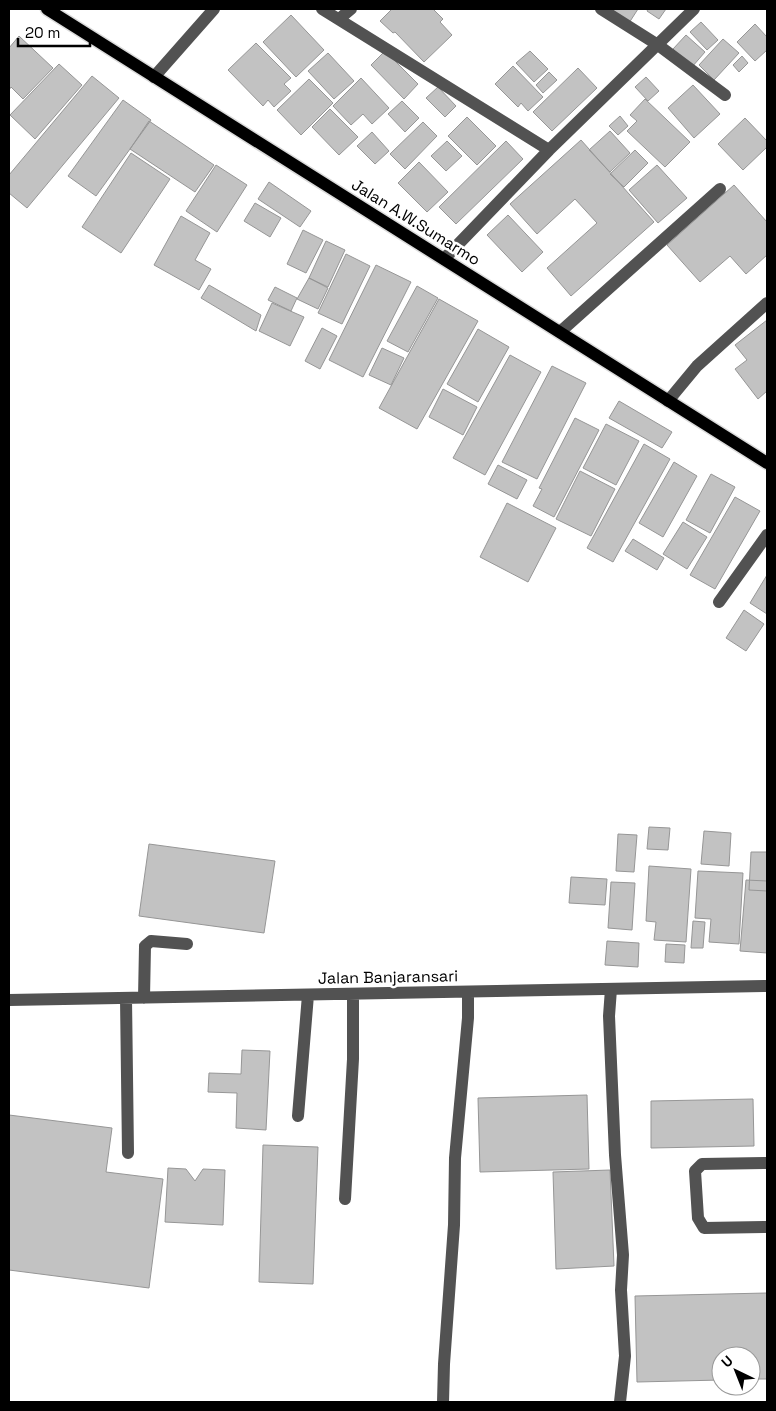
<svg xmlns="http://www.w3.org/2000/svg" width="776" height="1411" font-family="'Space Grotesk',sans-serif">
	<style>
		.building { fill: #c2c2c2; stroke: #969696 }
		.lines { fill: none; stroke-linecap: round; stroke-linejoin: round }
		.major-casing { stroke: #dbdbdb; stroke-width: 15 }
		.minor { stroke: #525252; stroke-width: 12 }
		.major { stroke: #000; stroke-width: 12 }
		.labels { text-anchor: middle; dominant-baseline: central; stroke-width: 5; stroke-linejoin: round; paint-order: stroke }
		.street-label { font-size: 16px; fill: #000; stroke: #fff }
	</style>
	<rect width="100%" height="100%" fill="#fff"/>
	<path class="building" d="M392,9H433L443,19L440,22L452,35L424,62L395,32L393,33L380,21Z
		M608,9H638L629,23Z
		M648,9H666L659,19L647,11Z
		M291,15L324,50L296,77L263,42Z
		M701,22L718,40L707,50L690,32Z
		M755,24L767,37V50L755,61L737,42Z
		M686,35L705,52L692,67L673,49Z
		M19,36L53,68L23,99L11,87L9,90V48Z
		M723,39L739,53L714,80L699,65Z
		M256,43L291,78L284,84L291,91L274,107L268,100L263,106L228,70Z
		M385,51L418,84L404,99L371,65Z
		M530,51L548,69L534,82L516,63Z
		M328,53L354,81L334,99L308,71Z
		M742,56L748,63L739,72L733,65Z
		M59,64L82,85L35,139L10,115Z
		M513,66L543,97L528,111L521,103L518,107L495,84Z
		M578,68L597,88L552,131L533,112Z
		M549,72L557,80L543,93L536,85Z
		M92,76L119,98L27,208L9,193V175Z
		M646,77L659,91L648,101L635,87Z
		M361,78L389,108L372,124L363,114L351,125L333,106Z
		M309,79L333,103L301,135L277,110Z
		M693,85L720,114L694,138L668,108Z
		M438,87L456,106L445,117L426,98Z
		M645,99L690,142L665,167L627,131L637,121L630,115Z
		M123,100L151,120L96,196L68,176Z
		M402,101L419,118L405,132L388,114Z
		M330,109L358,137L339,155L312,127Z
		M620,116L628,126L618,135L609,126Z
		M467,117L496,146L477,165L448,136Z
		M745,118L767,141V147L743,170L718,144Z
		M149,121L214,165L195,192L130,149Z
		M423,122L437,136L405,169L390,154Z
		M610,131L630,153L610,172L589,150Z
		M372,132L389,151L375,164L357,146Z
		M581,140L654,222L571,296L547,268L597,223L575,199L537,234L510,204Z
		M447,141L462,156L446,171L431,156Z
		M506,141L523,159L456,224L439,207Z
		M635,150L648,163L624,187L610,174Z
		M131,153L170,179L121,253L82,227Z
		M419,162L448,192L427,212L398,183Z
		M216,165L247,185L217,232L186,211Z
		M657,165L687,198L658,223L629,190Z
		M269,182L311,211L300,227L258,199Z
		M734,185L767,222V255L746,274L730,256L700,282L667,245Z
		M255,203L281,218L270,237L244,221Z
		M508,215L543,252L522,272L487,235Z
		M181,216L210,233L195,260L211,269L199,290L154,265Z
		M303,230L323,240L306,273L287,264Z
		M326,241L345,250L328,287L309,278Z
		M346,254L370,266L342,324L318,313Z
		M376,265L411,282L363,377L329,360Z
		M309,278L328,288L318,309L297,299Z
		M209,285L261,315L256,331L201,298Z
		M417,286L438,298L408,352L387,341Z
		M275,287L297,298L291,311L268,300Z
		M439,299L478,321L417,429L379,408Z
		M272,303L304,317L290,346L259,331Z
		M767,320V391L758,399L735,369L747,360L735,345Z
		M322,328L337,336L320,369L305,361Z
		M478,329L509,347L478,402L447,384Z
		M382,348L404,358L391,385L369,375Z
		M510,355L541,372L485,475L453,458Z
		M552,366L586,383L537,479L502,462Z
		M443,389L477,407L463,435L429,417Z
		M619,401L672,432L662,448L609,418Z
		M575,418L599,430L554,517L533,506L542,489L539,488Z
		M606,424L639,441L616,485L583,468Z
		M644,444L670,459L613,562L587,548Z
		M674,462L697,476L663,537L639,523Z
		M498,465L527,480L517,499L488,484Z
		M580,471L615,489L591,536L556,519Z
		M711,474L735,487L710,533L686,520Z
		M735,497L760,511L715,589L690,575Z
		M507,503L556,528L528,582L480,557Z
		M683,522L707,537L687,569L663,554Z
		M633,539L664,558L657,570L625,551Z
		M767,575V614L750,603Z
		M744,610L764,624L746,651L726,638Z
		M649,827L670,828L668,850L647,849Z
		M704,831L731,833L729,866L701,864Z
		M618,834L637,835L634,872L616,871Z
		M149,844L275,861L264,933L139,916Z
		M751,852H767V891L749,890Z
		M649,866L691,869L686,942L654,940L656,922L646,921Z
		M698,871L743,873L739,944L709,942L711,919L695,918Z
		M571,877L607,879L605,905L569,903Z
		M746,880L767,881V953L740,951Z
		M611,882L635,883L632,930L608,928Z
		M693,921L705,922L703,948H691Z
		M607,941L639,943L638,967L605,965Z
		M666,944L685,945L684,963L665,962Z
		M242,1050L270,1051L266,1130L236,1128L237,1093L208,1092L209,1073L241,1074Z
		M587,1095L589,1169L480,1172L478,1098Z
		M753,1099L754,1146L651,1148V1101Z
		M9,1115L112,1128L106,1172L163,1179L149,1288L9,1270Z
		M263,1145L318,1147L313,1284L259,1282Z
		M168,1168L186,1169L195,1181L203,1169L225,1170L223,1225L165,1222Z
		M610,1170L614,1266L556,1269L553,1172Z
		M767,1293V1379H751V1356H721V1380L637,1382L635,1296Z"/>
	<g class="lines">
		<g class="major-casing">
			<path id="major" d="M47,9L767,463"/>
		</g>
		<path class="minor" d="M322,9L549,150
			M601,9L658,45L725,95
			M339,19L351,9
			M154,77L214,9
			M444,259L549,150L694,9
			M560,332L720,189
			M668,401L697,366L767,303
			M719,602L767,535
			M611,989L609,1016L615,1155L623,1255L621,1290L625,1356L620,1402
			M126,998L128,1153
			M144,998L145,946L151,941L187,944
			M9,1000L767,986
			M298,1116L308,995
			M767,1163L702,1164L695,1171L698,1218L704,1228L767,1227
			M345,1199L353,1059V994
			M443,1402L444,1364L454,1225L455,1158L468,1018V992"/>
		<use href="#major" class="major"/>
	</g>
	<g class="labels">
		<g class="street-label">
			<text transform="translate(416 222) rotate(32)">Jalan A.W.Sumarmo</text>
			<text transform="translate(388 977) rotate(-1)">Jalan Banjaransari</text>
		</g>
	</g>
	<rect width="776" height="1411" fill="none" stroke="#000000" stroke-width="20"/>
	<g transform="translate(736 1371) rotate(317)"><circle r="24" fill="#ffffff" stroke="#999999"/>
	<path d="M0-4L9 19L0 12L-9 19Z" fill="#000000"/>
	<text y="-8" font-size="14" font-weight="bold" text-anchor="middle" fill="#000000">U</text>
	</g>
	<path d="M18 38v8h72v-8" fill="none" stroke="#000000" stroke-width="2.5"/>
	<text x="25" y="38" font-size="15" fill="#000000" stroke="#ffffff" stroke-width="4" paint-order="stroke">20 m</text>
</svg>
